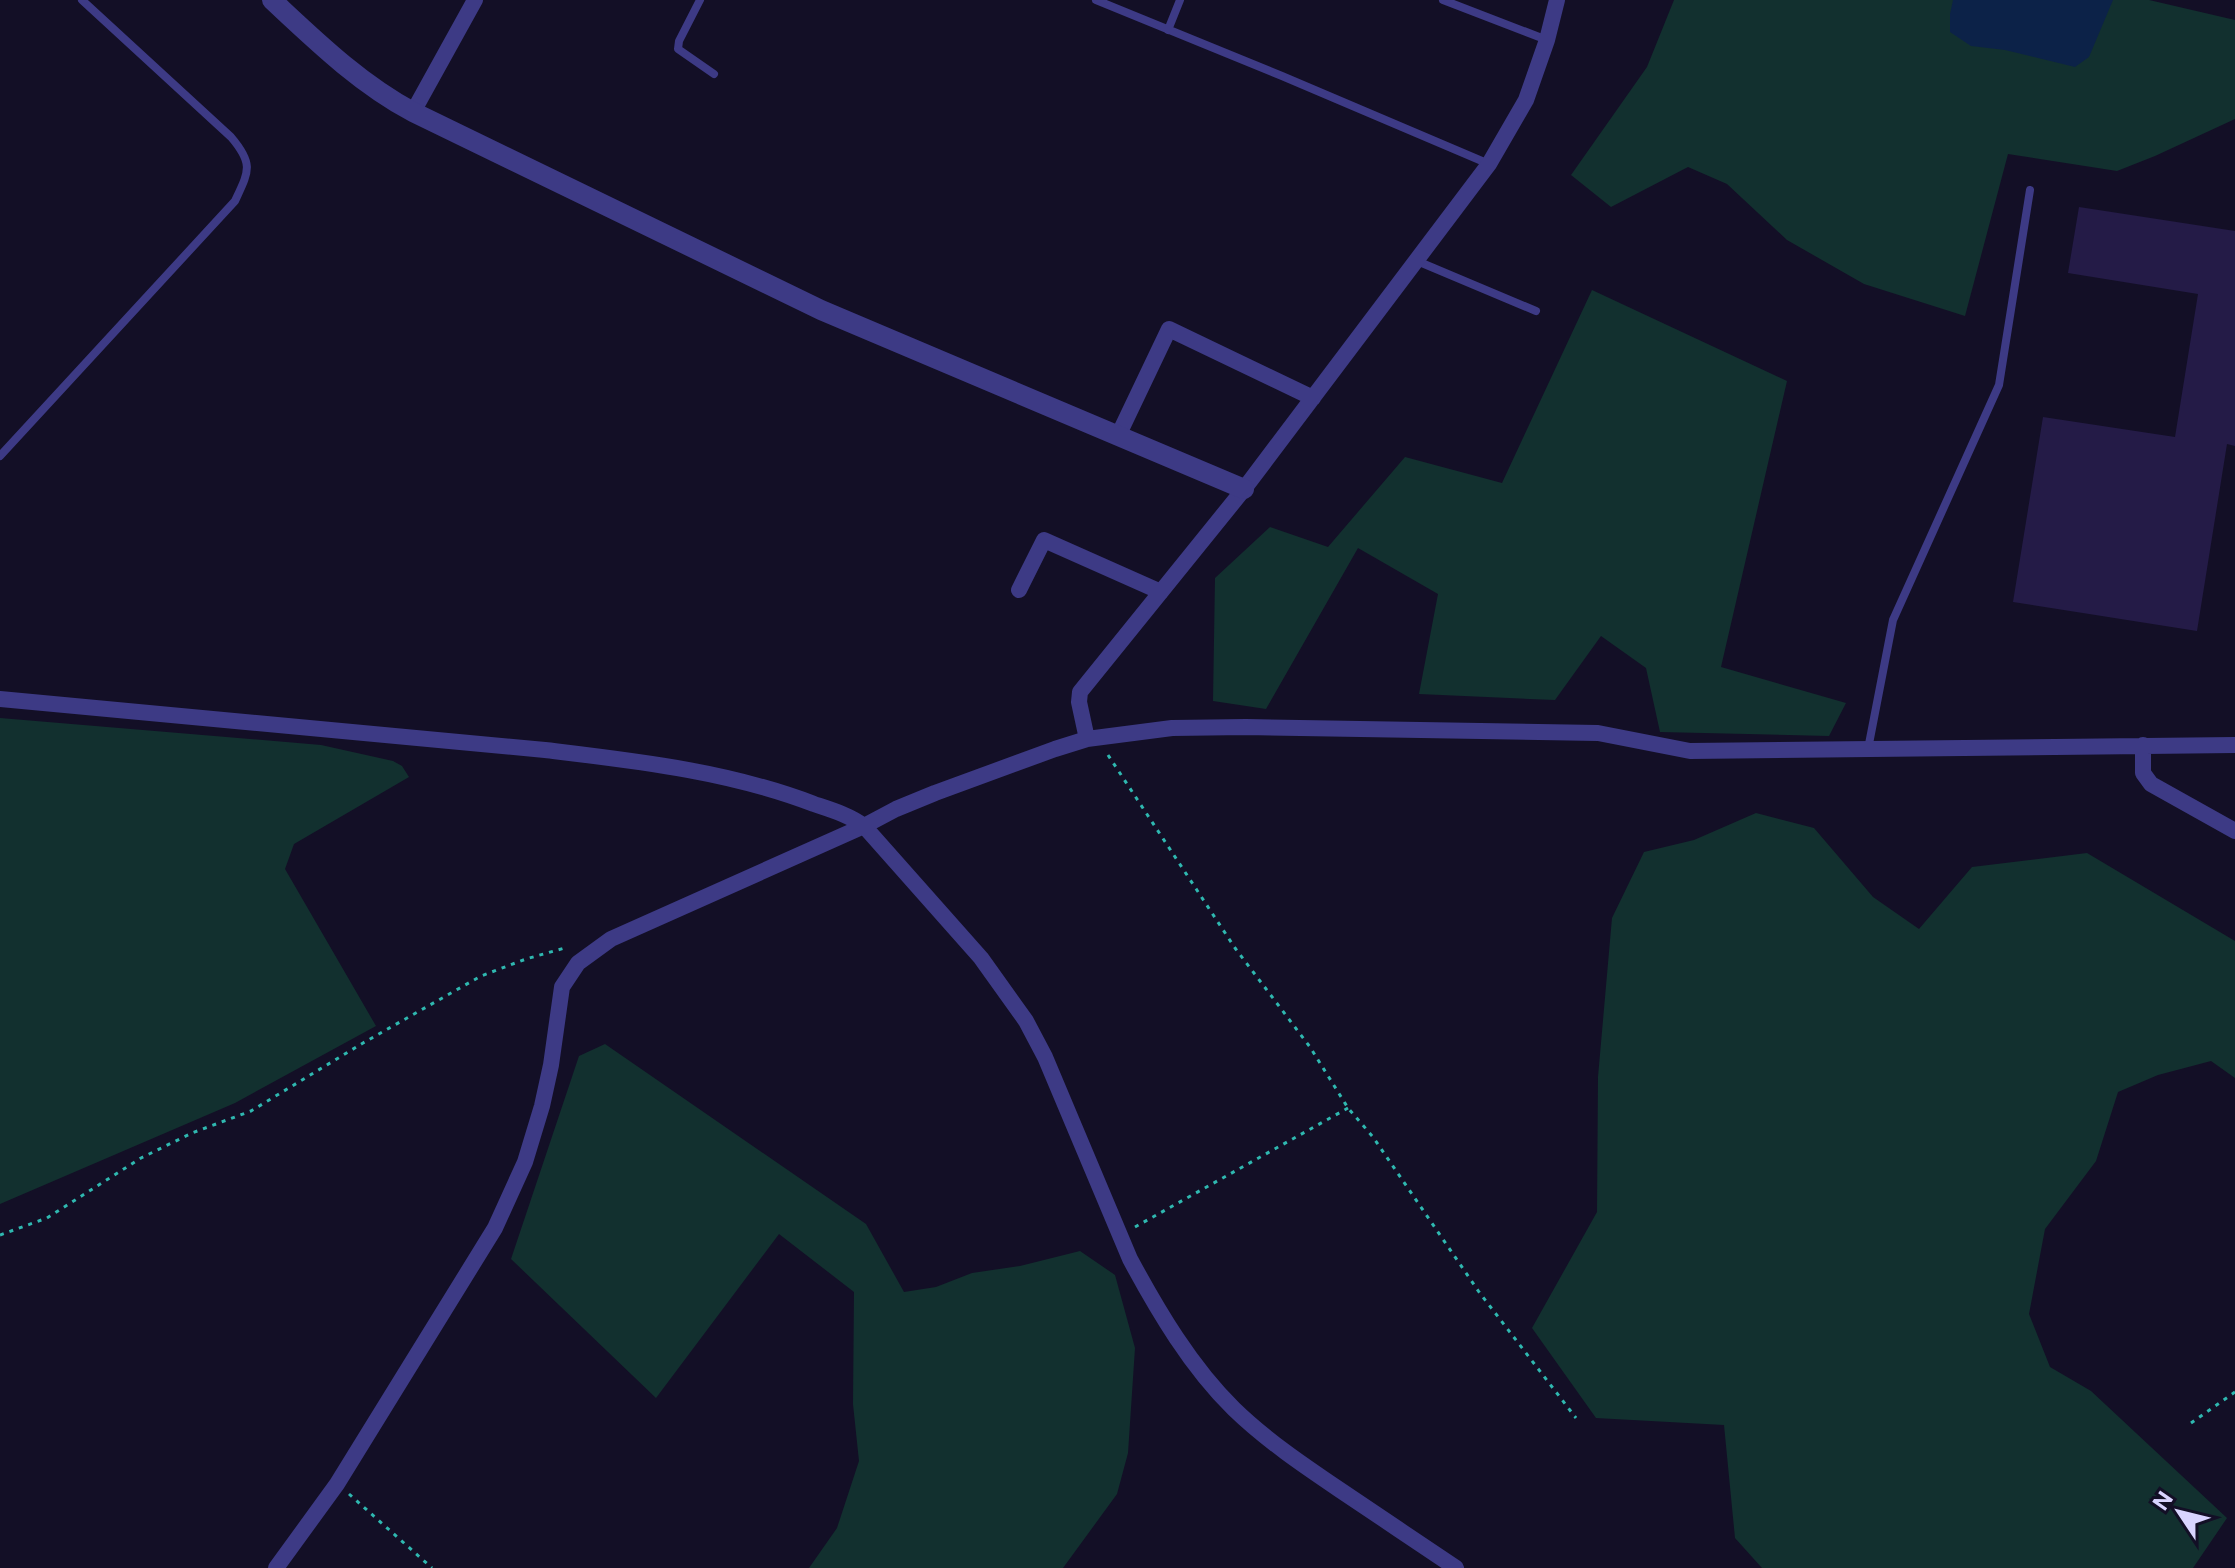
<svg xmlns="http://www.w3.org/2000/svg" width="2235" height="1568" font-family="'Public Sans',sans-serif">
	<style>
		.green { fill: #12302f }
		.water { fill: #0c2248 }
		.building { fill: #241b47 }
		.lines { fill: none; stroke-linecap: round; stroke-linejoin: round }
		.path { stroke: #2fb8b0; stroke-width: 3; stroke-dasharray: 4 6; stroke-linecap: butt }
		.service { stroke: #3d3a85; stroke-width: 8 }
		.minor { stroke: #3d3a85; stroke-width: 16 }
		.tertiary { stroke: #3d3a85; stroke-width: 20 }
	</style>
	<rect width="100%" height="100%" fill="#130f26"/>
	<path class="green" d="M1674,0H2149L2235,20V119L2155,156L2117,171L2008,154L1965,316L1864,284L1787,240L1727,184L1688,167L1611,207L1571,175L1647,67Z
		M1592,290L1787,381L1721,667L1846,703L1829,736L1660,732L1646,668L1601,636L1555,700L1419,694L1438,594L1358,548L1266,709L1213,701L1215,578L1270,527L1328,547L1405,457L1502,483Z
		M0,718L321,745L393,761L402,766L409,777L294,844L285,869L376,1026L235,1103L0,1204Z
		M1756,813L1814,828L1873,897L1919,929L1972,867L2087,853L2235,941V1078L2211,1061L2158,1075L2118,1092L2096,1161L2045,1229L2029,1314L2050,1367L2091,1391L2227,1518L2193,1568H1762L1735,1538L1724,1425L1596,1418L1532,1328L1597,1212L1598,1077L1612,918L1644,852L1694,840Z
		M605,1044L866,1224L904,1292L936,1287L972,1273L1020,1266L1080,1251L1115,1275L1135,1348L1128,1453L1117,1494L1063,1568H809L837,1528L859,1461L853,1404L854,1292L779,1234L656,1398L511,1259L579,1056Z"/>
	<path class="water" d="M1953,0H2113L2089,57L2075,67L2005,50L1971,46L1950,32V14Z"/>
	<path class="building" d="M2079,207L2235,231V446L2227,444L2197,631L2013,602L2043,417L2175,437L2198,294L2068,273Z"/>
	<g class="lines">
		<path class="path" d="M1108,755L1235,948L1310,1047L1348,1108L1373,1137L1479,1292L1576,1418
			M1135,1227L1348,1108
			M0,1235L47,1218L141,1158L192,1133L251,1111L363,1043L481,976L526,959L568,947
			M2191,1423L2235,1392
			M349,1494L432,1568"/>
		<path class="service" d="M700,0L679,41L678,49L714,74
			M1096,0L1282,76L1489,164
			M1443,0L1547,40
			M1168,30L1180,0
			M1417,261L1536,311
			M0,456L235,201C249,171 254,164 231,137L82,0
			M1868,749L1893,620L1999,385L2030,190"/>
		<path class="minor" d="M413,112L475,0
			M1118,436L1169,329L1313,398
			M1019,590L1044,540L1161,592
			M0,699L545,750C636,761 728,771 814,804C832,810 849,815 864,826L981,958L1026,1021L1045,1057L1130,1259C1158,1311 1191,1367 1234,1409C1266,1440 1303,1465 1340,1490C1379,1516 1417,1542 1456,1568
			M1087,739L1079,702L1080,692L1244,489L1489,164L1526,100L1547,40L1557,0
			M2143,745V773L2151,784L2235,831
			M276,1568L337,1484L495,1228L525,1162L542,1106L551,1065L562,987L578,963L611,939L864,826L896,809L935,793L1055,749L1087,739L1172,728L1246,727L1598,733L1690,751L2235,745"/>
		<path class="tertiary" d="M272,0C316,41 359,83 413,112L821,310L1244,489"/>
	</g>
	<g transform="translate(2179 1512) rotate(305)" stroke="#130f26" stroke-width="6" paint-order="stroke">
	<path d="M0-6L14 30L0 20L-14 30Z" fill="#d9d4ff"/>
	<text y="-12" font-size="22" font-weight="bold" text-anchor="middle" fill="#d9d4ff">N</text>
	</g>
</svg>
